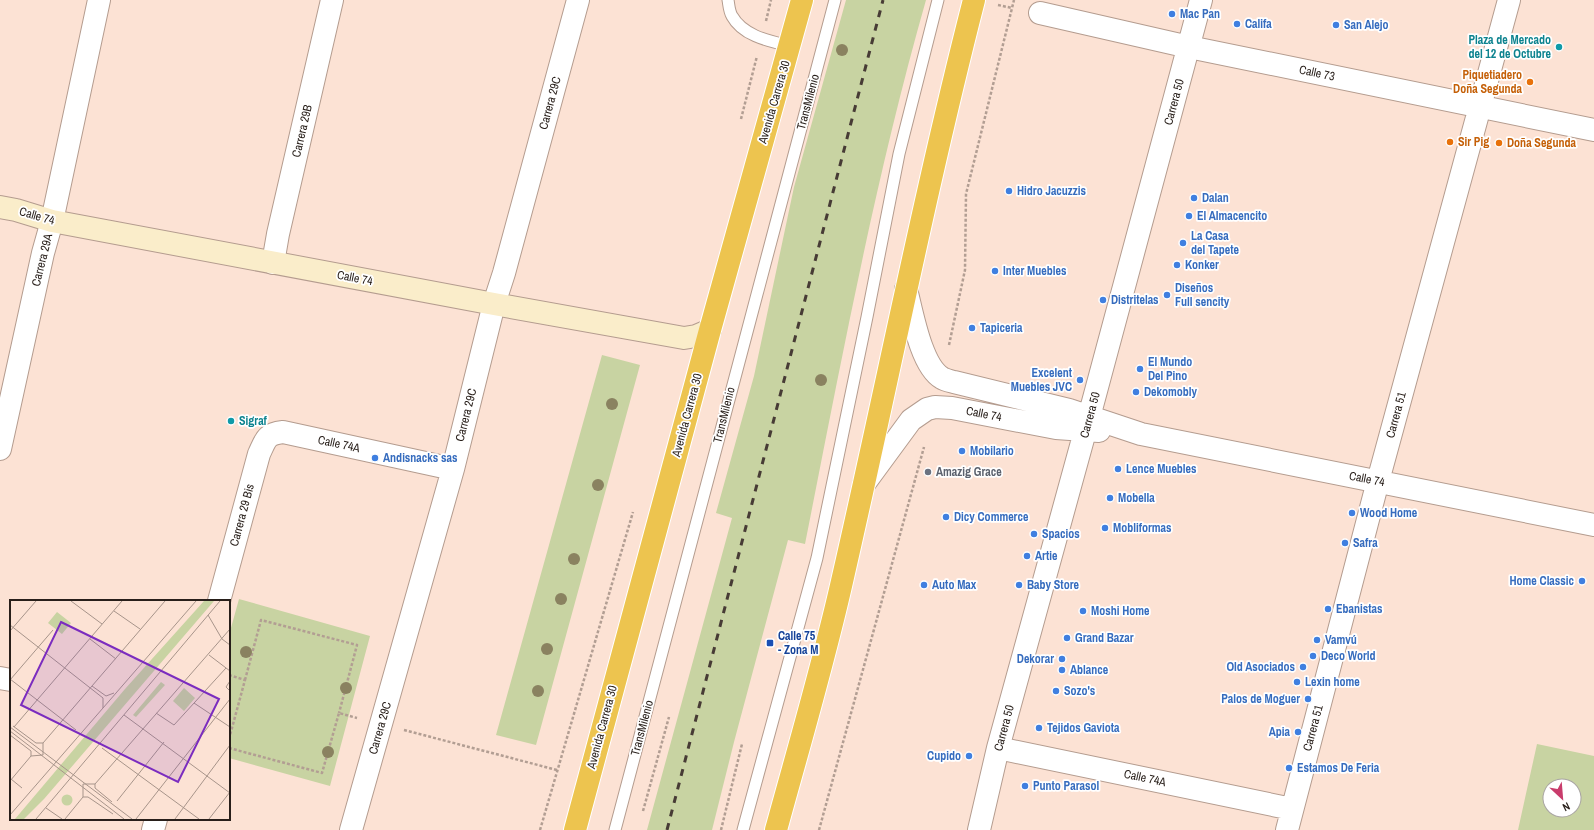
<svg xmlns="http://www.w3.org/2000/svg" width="1594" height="830" font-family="'Archivo Narrow',sans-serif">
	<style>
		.green { fill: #c8d3a2; fill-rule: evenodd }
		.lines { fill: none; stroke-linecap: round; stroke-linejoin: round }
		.lane-casing { stroke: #b49c8f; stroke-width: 13 }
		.street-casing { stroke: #b49c8f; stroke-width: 24 }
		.secondary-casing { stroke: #b49c8f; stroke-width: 24 }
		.highway-casing { stroke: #fff; stroke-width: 24 }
		.path { stroke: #b29e93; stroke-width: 2.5; stroke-dasharray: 3 2; stroke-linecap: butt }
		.lane { stroke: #fff; stroke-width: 11 }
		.street { stroke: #fff; stroke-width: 22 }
		.secondary { stroke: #faedca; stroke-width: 22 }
		.highway { stroke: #edc44f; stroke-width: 22 }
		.rail { stroke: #473b35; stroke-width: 3; stroke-dasharray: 7 7; stroke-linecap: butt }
		.tree { fill: #8a8260 }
		.shop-dot { fill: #3f7fe0; stroke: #fff; stroke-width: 1.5 }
		.culture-dot { fill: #0f9aa8; stroke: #fff; stroke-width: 1.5 }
		.food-dot { fill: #e8710a; stroke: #fff; stroke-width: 1.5 }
		.worship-dot { fill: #6b7280; stroke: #fff; stroke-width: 1.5 }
		.transit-dot { fill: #1a4fb4; stroke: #fff; stroke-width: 1.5 }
		.labels { text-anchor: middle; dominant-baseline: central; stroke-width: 3.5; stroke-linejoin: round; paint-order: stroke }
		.shop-label { font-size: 12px; font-weight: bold; fill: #366cbe; stroke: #fff; text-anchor: start }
		.culture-label { font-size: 12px; font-weight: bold; fill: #0d838f; stroke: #fff; text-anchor: end }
		.street-label { font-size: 12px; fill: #281f1a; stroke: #fff }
		.food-label { font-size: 12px; font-weight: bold; fill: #c56008; stroke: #fff; text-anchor: start }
		.worship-label { font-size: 12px; font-weight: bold; fill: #5b616d; stroke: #fff; text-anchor: start }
		.transit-label { font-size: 12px; font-weight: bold; fill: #164399; stroke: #fff; text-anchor: start }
		.inset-road { fill: none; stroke: #a7948a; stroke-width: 1 }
		.view { fill: #7b2cbf; fill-opacity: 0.15; stroke: #7b2cbf; stroke-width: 2 }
		.inset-edge { fill: none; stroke: #281f1a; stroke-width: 2 }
	</style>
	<rect width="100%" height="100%" fill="#fce2d4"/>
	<path class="green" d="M846,0H926C875,179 841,362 805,544L788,540L734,742L712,830H647L732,518L716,513L754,376L794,187Z
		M602,355L640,365L536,745L496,735Z
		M239,599L370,636L330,786L229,758V635Z
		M1537,744L1594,756V830H1518ZM1550,786H1574V810H1550Z"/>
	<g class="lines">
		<g class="lane-casing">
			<path id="lane" d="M728,0C729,5 729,11 732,16C743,36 769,41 790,46
				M615,830C689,553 761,276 835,0
				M743,830L817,558L867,317L899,154L938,0"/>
		</g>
		<g class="street-casing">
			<path id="street" d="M1040,13L1189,47L1594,130
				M273,263L278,234L332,0
				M906,289C912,312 921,366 942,378C945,380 950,381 954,382L1069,410L1141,434L1594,525
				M0,449L43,253L52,221L99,0
				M864,484L911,420L927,409L935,407L952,408L1056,428L1099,431
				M219,601L259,454C266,439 266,434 283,432L453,469
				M0,678L11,680
				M998,748L1292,809
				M153,830L156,819
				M351,830L453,469L494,304L504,273L578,0
				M979,830L998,748L1089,417L1201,0
				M1287,830L1378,481L1509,0"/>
		</g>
		<g class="secondary-casing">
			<path id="secondary" d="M0,207L16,210L52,221L494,304L684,338L696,336L710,330"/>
		</g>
		<g class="highway-casing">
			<path id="highway" d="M575,830L710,330L802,0
				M776,830C799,746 824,662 843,577C887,385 925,191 974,0"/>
		</g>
		<path class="path" d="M998,5L1012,8
			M766,21L771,0
			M741,119L757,56
			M949,345L965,270L966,194L1014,0
			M229,675L245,680L229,739
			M245,680L261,620L357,645L339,713
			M404,730L557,770
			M229,748L322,773L339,713L357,718
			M643,811L669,717
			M540,830L633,512
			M721,830L742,744
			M819,830L924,447"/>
		<use href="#lane" class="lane"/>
		<use href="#street" class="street"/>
		<use href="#secondary" class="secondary"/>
		<use href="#highway" class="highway"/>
		<path class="rail" d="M667,830L883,0"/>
	</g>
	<g class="tree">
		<circle cx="842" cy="50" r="6"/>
		<circle cx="821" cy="380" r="6"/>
		<circle cx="612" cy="404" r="6"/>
		<circle cx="598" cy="485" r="6"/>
		<circle cx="574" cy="559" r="6"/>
		<circle cx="561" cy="599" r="6"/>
		<circle cx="547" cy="649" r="6"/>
		<circle cx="246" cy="652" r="6"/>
		<circle cx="346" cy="688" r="6"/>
		<circle cx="538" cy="691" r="6"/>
		<circle cx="328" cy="752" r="6"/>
	</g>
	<g class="shop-dot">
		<circle cx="1172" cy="14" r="4"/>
		<circle cx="1237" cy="24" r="4"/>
		<circle cx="1336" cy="25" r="4"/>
		<circle cx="1009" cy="191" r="4"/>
		<circle cx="1194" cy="198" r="4"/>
		<circle cx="1189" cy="216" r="4"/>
		<circle cx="1183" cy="243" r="4"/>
		<circle cx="1177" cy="265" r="4"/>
		<circle cx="995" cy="271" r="4"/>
		<circle cx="1167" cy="295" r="4"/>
		<circle cx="1103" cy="300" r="4"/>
		<circle cx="972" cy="328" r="4"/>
		<circle cx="1140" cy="369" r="4"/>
		<circle cx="1080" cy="380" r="4"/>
		<circle cx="1136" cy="392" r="4"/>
		<circle cx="962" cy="451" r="4"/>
		<circle cx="375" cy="458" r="4"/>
		<circle cx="1118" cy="469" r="4"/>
		<circle cx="1110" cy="498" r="4"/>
		<circle cx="1352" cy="513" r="4"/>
		<circle cx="946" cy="517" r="4"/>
		<circle cx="1105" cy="528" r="4"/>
		<circle cx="1034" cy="534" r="4"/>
		<circle cx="1345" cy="543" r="4"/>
		<circle cx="1027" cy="556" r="4"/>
		<circle cx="1582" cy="581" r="4"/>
		<circle cx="924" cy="585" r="4"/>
		<circle cx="1019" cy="585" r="4"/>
		<circle cx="1328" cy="609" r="4"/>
		<circle cx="1083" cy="611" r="4"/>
		<circle cx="1067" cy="638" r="4"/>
		<circle cx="1317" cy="640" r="4"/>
		<circle cx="1313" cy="656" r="4"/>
		<circle cx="1062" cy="659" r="4"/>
		<circle cx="1303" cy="667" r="4"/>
		<circle cx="1062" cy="670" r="4"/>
		<circle cx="1297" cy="682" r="4"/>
		<circle cx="1056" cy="691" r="4"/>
		<circle cx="1308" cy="699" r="4"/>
		<circle cx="1039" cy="728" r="4"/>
		<circle cx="1298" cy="732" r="4"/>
		<circle cx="969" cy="756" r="4"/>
		<circle cx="1289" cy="768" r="4"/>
		<circle cx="1025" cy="786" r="4"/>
	</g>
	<g class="culture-dot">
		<circle cx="1559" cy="47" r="4"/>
		<circle cx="231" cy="421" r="4"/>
	</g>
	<g class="food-dot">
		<circle cx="1530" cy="82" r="4"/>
		<circle cx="1450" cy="142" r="4"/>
		<circle cx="1499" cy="143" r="4"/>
	</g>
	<circle class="worship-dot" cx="928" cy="472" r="4"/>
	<rect class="transit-dot" x="766" y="639" width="8" height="8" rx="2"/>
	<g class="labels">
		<g class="shop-label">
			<text x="1180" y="14">Mac Pan</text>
			<text x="1245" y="24">Califa</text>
			<text x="1344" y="25">San Alejo</text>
			<text x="1017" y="191">Hidro Jacuzzis</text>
			<text x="1202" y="198">Dalan</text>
			<text x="1197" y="216">El Almacencito</text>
			<text x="1191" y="236">La Casa<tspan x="1191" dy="14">del Tapete</tspan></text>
			<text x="1185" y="265">Konker</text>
			<text x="1003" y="271">Inter Muebles</text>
			<text x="1175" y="288">Diseños<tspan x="1175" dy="14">Full sencity</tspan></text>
			<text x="1111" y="300">Distritelas</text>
			<text x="980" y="328">Tapiceria</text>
			<text x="1148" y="362">El Mundo<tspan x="1148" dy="14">Del Pino</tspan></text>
			<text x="1072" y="373" text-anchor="end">Excelent<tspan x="1072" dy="14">Muebles JVC</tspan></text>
			<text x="1144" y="392">Dekomobly</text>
			<text x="970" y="451">Mobilario</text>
			<text x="383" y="458">Andisnacks sas</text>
			<text x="1126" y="469">Lence Muebles</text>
			<text x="1118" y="498">Mobella</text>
			<text x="1360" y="513">Wood Home</text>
			<text x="954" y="517">Dicy Commerce</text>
			<text x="1113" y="528">Mobliformas</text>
			<text x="1042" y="534">Spacios</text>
			<text x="1353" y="543">Safra</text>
			<text x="1035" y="556">Artie</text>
			<text x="1574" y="581" text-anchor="end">Home Classic</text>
			<text x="932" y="585">Auto Max</text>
			<text x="1027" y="585">Baby Store</text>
			<text x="1336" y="609">Ebanistas</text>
			<text x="1091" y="611">Moshi Home</text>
			<text x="1075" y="638">Grand Bazar</text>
			<text x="1325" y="640">Vamvú</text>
			<text x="1321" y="656">Deco World</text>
			<text x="1054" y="659" text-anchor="end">Dekorar</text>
			<text x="1295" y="667" text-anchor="end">Old Asociados</text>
			<text x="1070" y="670">Ablance</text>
			<text x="1305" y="682">Lexin home</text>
			<text x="1064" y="691">Sozo's</text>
			<text x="1300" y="699" text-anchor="end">Palos de Moguer</text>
			<text x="1047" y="728">Tejidos Gaviota</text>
			<text x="1290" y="732" text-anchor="end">Apia</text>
			<text x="961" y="756" text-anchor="end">Cupido</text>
			<text x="1297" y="768">Estamos De Feria</text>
			<text x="1033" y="786">Punto Parasol</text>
		</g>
		<g class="culture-label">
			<text x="1551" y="40">Plaza de Mercado<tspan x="1551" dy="14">del 12 de Octubre</tspan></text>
			<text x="239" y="421" text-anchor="start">Sigraf</text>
		</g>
		<g class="street-label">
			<text transform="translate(1317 73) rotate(12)">Calle 73</text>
			<text transform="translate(774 102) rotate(-74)">Avenida Carrera 30</text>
			<text transform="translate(808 102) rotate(-75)">TransMilenio</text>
			<text transform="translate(1174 102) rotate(-75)">Carrera 50</text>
			<text transform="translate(550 103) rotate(-75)">Carrera 29C</text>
			<text transform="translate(302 131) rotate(-77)">Carrera 29B</text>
			<text transform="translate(37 216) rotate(16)">Calle 74</text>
			<text transform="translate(42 260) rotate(-76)">Carrera 29A</text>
			<text transform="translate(355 278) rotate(11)">Calle 74</text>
			<text transform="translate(984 414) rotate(11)">Calle 74</text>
			<text transform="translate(466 415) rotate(-76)">Carrera 29C</text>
			<text transform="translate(687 415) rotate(-75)">Avenida Carrera 30</text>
			<text transform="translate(724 415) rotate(-76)">TransMilenio</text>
			<text transform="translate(1090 415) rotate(-75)">Carrera 50</text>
			<text transform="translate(1396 415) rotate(-75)">Carrera 51</text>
			<text transform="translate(339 444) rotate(12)">Calle 74A</text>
			<text transform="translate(1367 479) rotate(11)">Calle 74</text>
			<text transform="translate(242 515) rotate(-75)">Carrera 29 Bis</text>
			<text transform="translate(602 727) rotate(-75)">Avenida Carrera 30</text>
			<text transform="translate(380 728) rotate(-74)">Carrera 29C</text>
			<text transform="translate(642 728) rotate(-75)">TransMilenio</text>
			<text transform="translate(1004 728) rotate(-75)">Carrera 50</text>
			<text transform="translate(1313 728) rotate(-75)">Carrera 51</text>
			<text transform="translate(1145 778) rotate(12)">Calle 74A</text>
		</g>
		<g class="food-label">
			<text x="1522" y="75" text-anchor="end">Piquetiadero<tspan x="1522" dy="14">Doña Segunda</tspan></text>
			<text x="1458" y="142">Sir Pig</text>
			<text x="1507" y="143">Doña Segunda</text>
		</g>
		<g class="worship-label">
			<text x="936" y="472">Amazig Grace</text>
		</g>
		<g class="transit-label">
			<text x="778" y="636">Calle 75<tspan x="778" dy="14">- Zona M</tspan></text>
		</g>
	</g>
	<g transform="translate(10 600)">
		<rect width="220" height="220" fill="#fce2d4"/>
		<path d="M194,1H204L34,199L14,219H5L115,89ZM47,12L61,23L52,34L38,23ZM151,82L155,85L126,117L123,115ZM174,88L185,98L174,111L163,101ZM51.5 200a5.5 5.5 0 1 1 11 0a5.5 5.5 0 1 1-11 0Z" fill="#c8d3a2"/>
		<path class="inset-road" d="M61,1L92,24M104,11L130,29M198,15L212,39L220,45M0,25L93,98V108M0,31L26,1M80,39L106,59M199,55L220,71M0,79L66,130M0,80L43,30M220,81L216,87L220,91M82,86L96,96L104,93M184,103L220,127M146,113L164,125L216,68M114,115L220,193M3,126L26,143H33M0,127L122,219M4,127L112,1M0,131L114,219M0,135L21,151V156M92,148L189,219M1,179L12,188M0,181L21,156L33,155V143L155,1M85,184V188L102,202M73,197H78L103,214M107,201L154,142M36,208L52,219M0,215L186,1M26,219L210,1M55,219L73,197V184H85L220,29M126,219L220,99M165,219L220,145M199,219L220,192"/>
		<path class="view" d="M51,22L209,99L168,182L11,105Z"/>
		<rect width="220" height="220" class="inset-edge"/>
	</g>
	<g transform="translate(1562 798) rotate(154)"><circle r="19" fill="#ffffff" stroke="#a9a5a3"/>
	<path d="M0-3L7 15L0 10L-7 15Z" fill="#c93c6c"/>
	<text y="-6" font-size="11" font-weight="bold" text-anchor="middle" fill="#281f1a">N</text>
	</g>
</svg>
